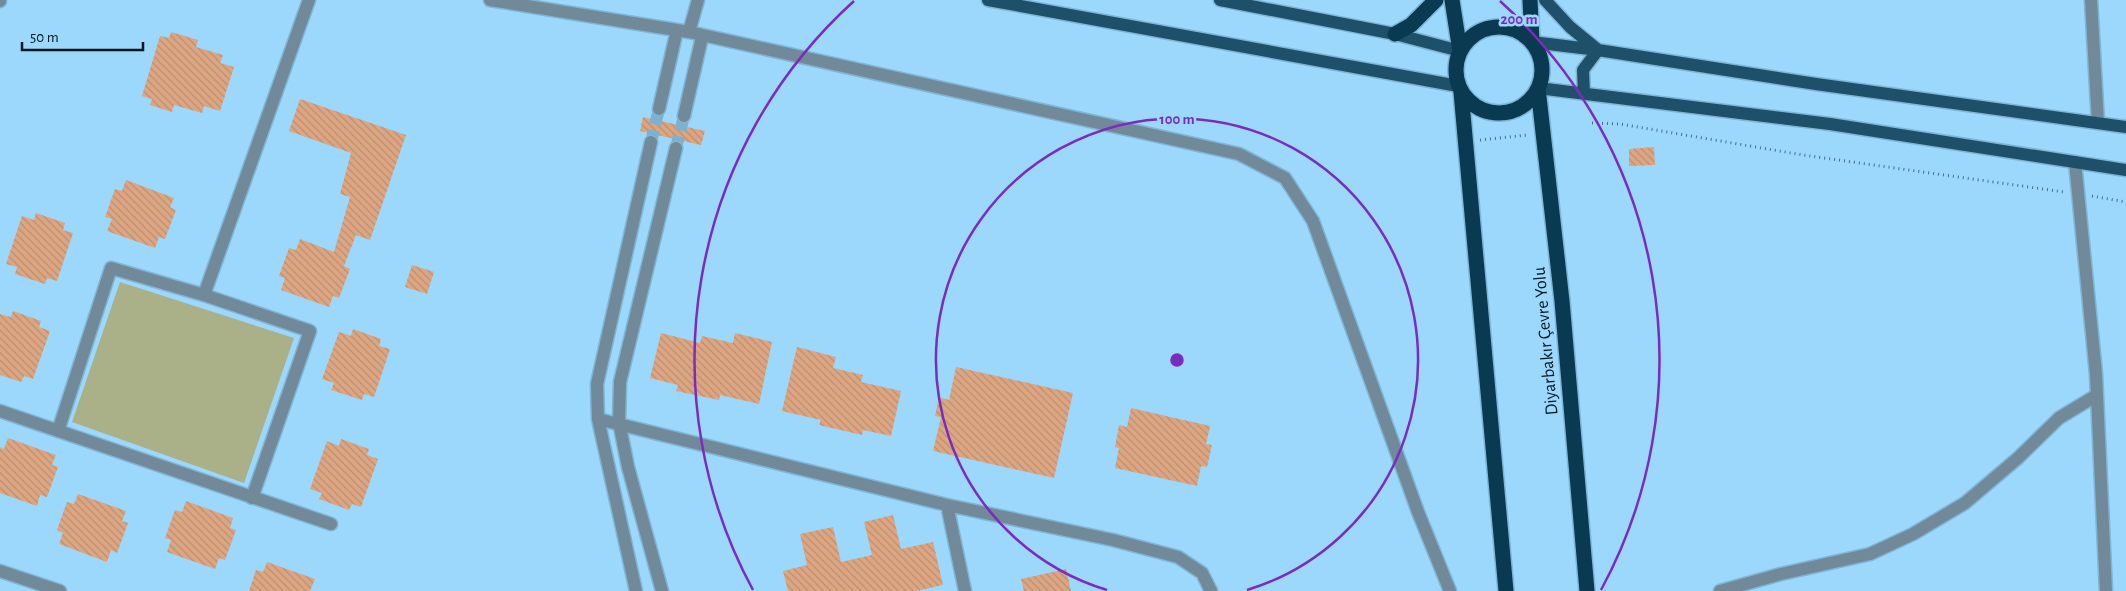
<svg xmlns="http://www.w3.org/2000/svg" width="2126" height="591" font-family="'Alegreya Sans',sans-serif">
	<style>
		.park { fill: #aab087 }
		.building { fill: url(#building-back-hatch) }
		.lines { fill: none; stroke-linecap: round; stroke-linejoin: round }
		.minor-tunnel { stroke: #7cb1d0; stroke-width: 12; stroke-dasharray: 12 6; stroke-linecap: butt }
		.minor-casing { stroke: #7fb5d5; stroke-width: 15 }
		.major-casing { stroke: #7fb5d5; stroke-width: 15 }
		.highway-casing { stroke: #7fb5d5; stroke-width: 18 }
		.path { stroke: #476f86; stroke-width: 3; stroke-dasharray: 1 4; stroke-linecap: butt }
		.minor { stroke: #718998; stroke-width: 12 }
		.major { stroke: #1f5069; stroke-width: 12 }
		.highway { stroke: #0a3a51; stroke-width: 15 }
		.ring { fill: none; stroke: #7b2cbf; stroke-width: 2.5 }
		.labels { text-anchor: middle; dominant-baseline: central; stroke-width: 5; stroke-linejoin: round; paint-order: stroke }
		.street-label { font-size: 18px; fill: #001622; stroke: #9bd8fc }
		.centre { fill: #7b2cbf; stroke: #9bd8fc; stroke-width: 2.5 }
		.ring-label { font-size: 15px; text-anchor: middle; font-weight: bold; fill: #7b2cbf; stroke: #9bd8fc; stroke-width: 5; stroke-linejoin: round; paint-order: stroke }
	</style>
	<defs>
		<pattern id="building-back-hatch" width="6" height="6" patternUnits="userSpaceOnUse" patternTransform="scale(1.25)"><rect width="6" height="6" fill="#dca682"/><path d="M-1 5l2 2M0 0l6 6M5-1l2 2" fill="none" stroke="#bb8e70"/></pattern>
	</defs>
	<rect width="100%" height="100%" fill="#9bd8fc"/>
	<path class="park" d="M120,282L294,338L244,483L72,422Z"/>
	<path class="building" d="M171,32L198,40L196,47L223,55L220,63L234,67L220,111L204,106L202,113L174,105L172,112L150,105L152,99L142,96L160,36L169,38Z
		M300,99L406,135L370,240L356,235L344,266L350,269L339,298L333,296L329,307L281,290L285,278L279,276L289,248L296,250L300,239L334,252L350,197L340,194L351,153L289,131Z
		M643,117L705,131L701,145L640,131Z
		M1654,147L1655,165L1629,166V149Z
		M126,180L174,198L170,207L176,210L165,239L159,237L155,248L107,231L112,219L105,217L115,189L122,191Z
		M36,213L65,223L63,230L73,233L57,281L47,278L45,284L15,274L17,267L6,264L22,216L34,220Z
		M412,265L434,272L427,294L405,287Z
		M13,311L41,321L39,327L50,331L33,379L24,376L21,382L0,375V314L11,317Z
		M353,329L381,339L379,346L390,349L374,397L364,394L362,400L331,390L334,383L322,379L339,332L351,336Z
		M661,333L700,343L702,336L733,343L735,333L772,342L759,404L720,395L719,400L676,391L678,385L650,378Z
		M797,347L836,357L833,368L863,375L861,382L901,391L891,436L863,430L862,435L819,425L821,420L782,411Z
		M956,367L1073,393L1054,478L933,451L941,417L935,416L939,397L949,400Z
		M1131,408L1210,426L1206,444L1212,445L1207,467L1201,466L1197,486L1115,468L1119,448L1115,447L1119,425L1127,427Z
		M8,438L56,455L52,465L58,467L47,497L40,495L37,506L0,493V447L4,449Z
		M341,439L369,449L367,455L378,459L361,507L352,504L349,510L319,499L322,493L310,489L327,441L339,446Z
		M78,494L126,511L122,521L128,523L117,553L111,550L107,562L59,544L63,533L57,530L67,502L74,504Z
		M186,501L233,518L230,528L236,530L225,560L219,558L215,569L167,552L171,540L165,538L175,510L182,512Z
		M893,515L901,549L933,542L943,585L916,591H788L783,571L807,565L800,534L833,527L841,562L872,555L864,522Z
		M267,562L315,579L310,591H249L256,570L263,572Z
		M1066,569L1071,591H1024L1021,579Z"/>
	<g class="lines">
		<path class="minor-tunnel" d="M651,142L659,109
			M676,148L684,116"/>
		<g class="minor-casing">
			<path id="minor" d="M490,0L689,32L1239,154L1285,178L1313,221L1418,512L1450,591
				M2091,0L2098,123
				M0,1V0
				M689,32L698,0
				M659,109L677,30
				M684,116L702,37
				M2075,162L2096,374L2106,591
				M204,295L309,0
				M0,411L331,524
				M598,419L947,505L1113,540L1178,557L1202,573L1211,591
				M58,431L111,268L204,295L310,331L252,498
				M947,505L965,591
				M0,571L60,591
				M636,591L598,419L597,384L651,142
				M662,591L628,467L619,422L620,382L676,148
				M1720,591L1781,574L1870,554L1913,534L1965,503L2018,458L2059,418L2097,395"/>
		</g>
		<g class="major-casing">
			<path id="major" d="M988,0L1458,86
				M1220,0L1395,34L1460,51
				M1545,0L1570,27L1598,50L1583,70L1584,94
				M1532,42L1598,50L1816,84L2126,127
				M1538,88L1830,124L2126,170"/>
		</g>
		<g class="highway-casing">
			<path id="highway" d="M1452,0L1460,51
				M1530,0L1532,42
				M1456 70a43 43 0 1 1 86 0a43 43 0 1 1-86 0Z
				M1395,34L1411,25L1436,0
				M1538,88L1562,301L1587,591
				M1461,92L1506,591"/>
		</g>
		<path class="path" d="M1592,123L1620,124L1803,155L2064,192
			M1480,140L1528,135
			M2092,196L2126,202"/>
		<use href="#minor" class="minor"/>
		<use href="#major" class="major"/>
		<use href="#highway" class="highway"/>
	</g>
	<g class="ring">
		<path d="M1107 590A241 241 0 1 1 1247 590"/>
		<path d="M753 590A483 483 0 0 1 854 1M1500 1A483 483 0 0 1 1601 590"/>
	</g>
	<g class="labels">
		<g class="street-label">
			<text transform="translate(1546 341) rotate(-95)">Diyarbakır Çevre Yolu</text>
		</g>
	</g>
	<circle cx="1177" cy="360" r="8" class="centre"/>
	<g class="ring-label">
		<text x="1519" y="24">200 m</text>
		<text x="1177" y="124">100 m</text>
	</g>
	<path d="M22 42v8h121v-8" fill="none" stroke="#001622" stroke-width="2.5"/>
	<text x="30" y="42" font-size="15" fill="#001622" stroke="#9bd8fc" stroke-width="4" paint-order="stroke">50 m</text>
</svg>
